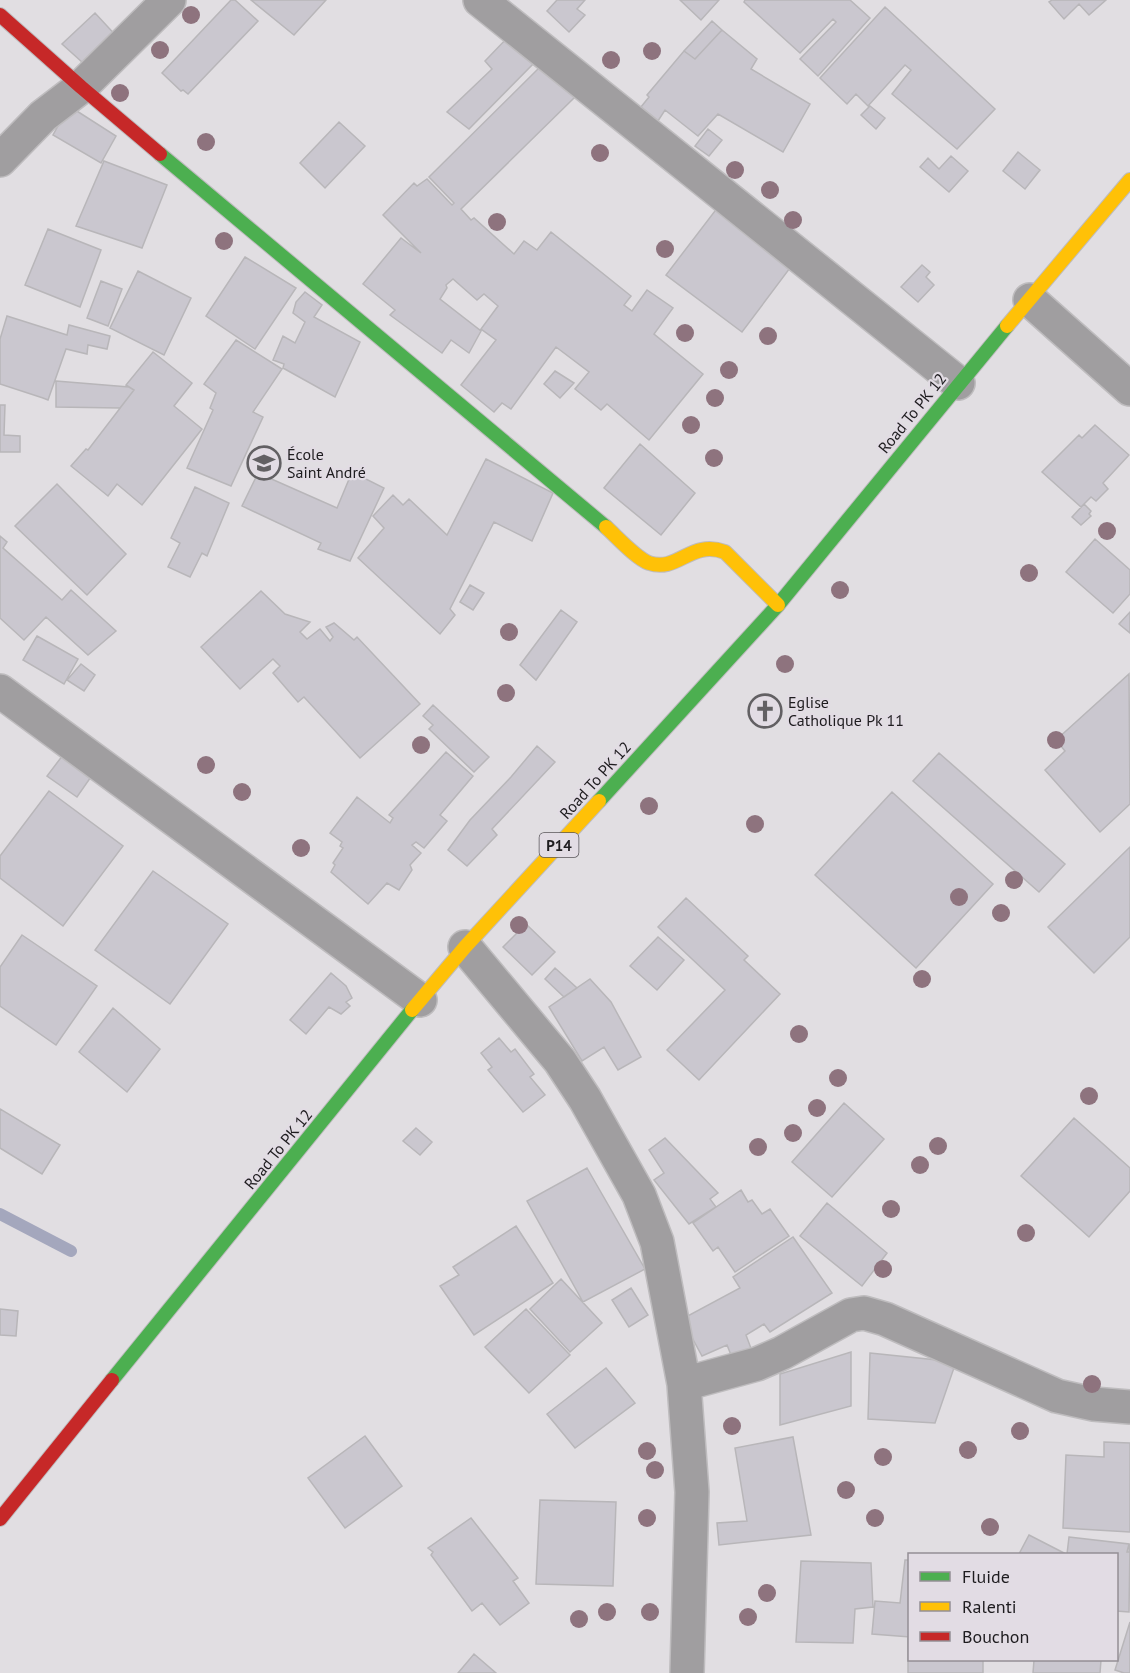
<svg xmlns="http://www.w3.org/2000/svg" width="1130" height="1673" font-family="'PT Sans',sans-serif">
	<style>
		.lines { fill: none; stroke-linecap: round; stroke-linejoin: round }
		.stream { stroke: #a4a7bd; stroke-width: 12 }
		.building { fill: #cac7cf; stroke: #b8b6b9; stroke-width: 1.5 }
		.street-casing { stroke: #bebcbe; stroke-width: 36 }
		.fast-casing { stroke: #bebcbe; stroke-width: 16 }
		.slow-casing { stroke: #bebcbe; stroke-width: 16 }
		.jam-casing { stroke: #bebcbe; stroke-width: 16 }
		.street { stroke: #a09ea0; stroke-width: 33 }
		.fast { stroke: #4caf50; stroke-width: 14 }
		.slow { stroke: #ffc107; stroke-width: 14 }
		.jam { stroke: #c62828; stroke-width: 14 }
		.tree { fill: #8e737e }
		.labels { text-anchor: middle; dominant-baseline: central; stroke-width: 4.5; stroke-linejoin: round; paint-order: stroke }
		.shield { fill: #e2dce4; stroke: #59565a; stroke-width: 1.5 }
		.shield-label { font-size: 15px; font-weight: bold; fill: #1e1c1f }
		.street-label { font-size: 16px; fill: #1e1c1f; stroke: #e2dce4 }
		.poi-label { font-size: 16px; fill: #1e1c1f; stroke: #e2dce4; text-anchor: start }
	</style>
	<rect width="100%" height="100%" fill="#e1dee2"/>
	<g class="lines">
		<path class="stream" d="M0,1214L71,1251"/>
	</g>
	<path class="building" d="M231,0H235L258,21L188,94L183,90L181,91L162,73Z
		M251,0H326L294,35Z
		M557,0H585L577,9L585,15L569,32L547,11Z
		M680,0H719L701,20Z
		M745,0H850L870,18L818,76L800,59L836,22L833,19L800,53L744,2Z
		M1052,0H1106L1089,15L1079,4L1064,19L1049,2Z
		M885,7L995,109L957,149L892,94L911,70L905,65L868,106L856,94L847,104L820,78Z
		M95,13L120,40L93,72L62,44Z
		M712,21L722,30L695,59L684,51Z
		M722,30L757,59L751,69L810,104L783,152L718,114L698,136L665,110L658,121L641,107L649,97L647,95L684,51L695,59Z
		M511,34L538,59L469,129L447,112L492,69L485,61Z
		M541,66L576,96L461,209L471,220L474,218L514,254L524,241L537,250L551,232L631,296L624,305L632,311L647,290L673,308L654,334L703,374L649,440L607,404L601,410L575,389L589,372L556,347L511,409L502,403L494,412L461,385L496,340L481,329L498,306L484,294L477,300L453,279L446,285L447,288L440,299L481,331L469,353L451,340L442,353L390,315L395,310L363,284L401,238L421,253L383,215L414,183L417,186L427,179L452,205L454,203L429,177Z
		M69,106L116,136L101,163L53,135Z
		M870,106L885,118L876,129L861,115Z
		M339,122L365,146L325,188L300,163Z
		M708,129L722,140L709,156L695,146Z
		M1018,152L1040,170L1025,189L1003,171Z
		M951,156L968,171L949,192L920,167L928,158L939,169Z
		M104,161L167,185L142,248L76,226Z
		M718,207L793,264L742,332L666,275Z
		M48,229L101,250L80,307L25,285Z
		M245,257L296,288L255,349L206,316Z
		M922,265L930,272L926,277L934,285L918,302L901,287Z
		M138,271L191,298L164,355L110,328Z
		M101,281L122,289L108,326L87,318Z
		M305,292L322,305L314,317L360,342L335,397L283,368L284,364L273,360L283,336L295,343L305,322L293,313L296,302Z
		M7,316L67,335L69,325L110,336L107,349L88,345L87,354L66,349L48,400L43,398L0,384V339Z
		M236,340L282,369L253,412L263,417L231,486L187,468L213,410L210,408L216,393L204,384Z
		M153,352L192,383L174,406L202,429L142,505L117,484L108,496L71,466L86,449L88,450L134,390L126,385Z
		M555,371L574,383L560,398L544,384Z
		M56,381L129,387L134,390L120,408L56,407Z
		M0,405H5L4,435L20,436V452H0Z
		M1095,425L1129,455L1103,483L1108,489L1096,501L1091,497L1081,507L1042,472L1079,435L1082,438Z
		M640,444L695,493L661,535L604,488Z
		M486,459L553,493L532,541L494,522L450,609L455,615L440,634L358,558L384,528L373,516L393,495L403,505L409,499L447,535Z
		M352,472L384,488L350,561L318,549L321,543L242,506L258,473L337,508Z
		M57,484L126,554L87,595L15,526Z
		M195,487L229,503L207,556L202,553L190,577L168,567L180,543L171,538Z
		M1084,504L1091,511L1089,514L1091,516L1081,525L1072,517Z
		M0,536L7,542L3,548L62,600L71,590L116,631L88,655L46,617L24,640L0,618Z
		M1095,539L1130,570V594L1113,613L1066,572Z
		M470,585L484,593L473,610L460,602Z
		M261,591L285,614L310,622L300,632L307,639L320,629L330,641L333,637L326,627L334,623L354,640L357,637L420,704L360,758L304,697L298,702L273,673L280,666L273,659L240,689L201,647Z
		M561,610L577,622L536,680L520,665Z
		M1130,612V633L1119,624Z
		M37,636L78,659L64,684L23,660Z
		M81,664L95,675L84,691L67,680Z
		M1129,674L1130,804L1100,832L1045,770L1065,751L1056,740Z
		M433,705L489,757L474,772L429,729L433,725L423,716Z
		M537,746L555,762L492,829L497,835L467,866L448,850L470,820L511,777Z
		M446,752L473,776L440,815L447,821L424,848L416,842L412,845L421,853L410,865L412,870L399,890L387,883L368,904L331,872L335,865L333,863L343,848L340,846L342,842L330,833L357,797L390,823L393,818L389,815Z
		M939,753L1065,864L1039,892L913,781Z
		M63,755L93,774L77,797L47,776Z
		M49,791L123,846L63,926L0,878V856Z
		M892,792L993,884L916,968L815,875Z
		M1130,847V937L1094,973L1048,927Z
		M153,871L228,924L170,1004L95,950Z
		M686,898L748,956L744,960L780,994L699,1080L667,1050L725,990L658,927Z
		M526,924L555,952L532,975L503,947Z
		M22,935L97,986L56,1045L0,1006V967Z
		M658,937L684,960L657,990L630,966Z
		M555,968L577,988L564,997L545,979Z
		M331,973L346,986L352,998L346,1002L350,1006L341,1014L329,1007L306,1034L290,1020Z
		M590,979L611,1002L641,1057L618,1070L604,1047L582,1061L549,1007Z
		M113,1008L160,1049L127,1092L79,1052Z
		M499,1038L511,1052L515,1049L534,1074L530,1077L545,1095L523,1112L488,1070L492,1067L481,1053Z
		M844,1103L884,1139L832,1197L792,1162Z
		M0,1109L60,1145L42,1174L0,1148Z
		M1074,1118L1130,1168V1191L1089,1237L1021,1176Z
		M416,1128L432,1142L420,1155L403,1141Z
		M665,1138L718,1193L710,1199L716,1207L689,1224L654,1180L664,1173L649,1150Z
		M587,1168L645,1269L583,1302L527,1201Z
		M741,1190L748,1202L752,1200L762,1214L770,1209L789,1236L735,1272L718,1247L713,1251L693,1223Z
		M827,1203L887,1253L862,1286L800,1236Z
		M516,1226L553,1283L474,1335L440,1286L459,1275L453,1267Z
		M793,1237L832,1293L770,1332L764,1324L746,1335L752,1351L733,1360L727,1345L702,1356L682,1319L740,1288L733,1277Z
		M561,1279L602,1323L570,1352L530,1309Z
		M631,1288L648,1315L629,1327L612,1300Z
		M0,1309L18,1311L16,1336L0,1335Z
		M526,1309L570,1355L529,1393L485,1347Z
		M851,1352V1406L780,1425V1374Z
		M870,1353L956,1362L935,1423L868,1419Z
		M606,1368L635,1403L575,1448L547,1414Z
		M365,1436L402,1486L345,1528L308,1478Z
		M793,1437L811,1535L719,1545L717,1523L747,1521L735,1448Z
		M1104,1442L1130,1443V1532L1063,1528L1066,1455L1104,1457Z
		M540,1500L616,1502L613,1586L536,1584Z
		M471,1518L518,1578L513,1581L529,1603L500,1625L482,1603L472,1611L431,1555L433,1552L428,1548Z
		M1029,1535L1066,1554H1019Z
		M1069,1537L1129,1544L1127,1552H1129L1130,1544L1129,1612L1116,1611V1554H1067Z
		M905,1560H910V1637L872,1634L875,1601L900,1603Z
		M801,1561L871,1563L873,1607L855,1609L853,1643L796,1642Z
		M1130,1622V1673H1124L1115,1670Z
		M908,1637H910V1660H983V1673H908Z
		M474,1654L496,1673H458Z
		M1034,1660H1101L1100,1673H1033Z"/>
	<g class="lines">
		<g class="street-casing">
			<path id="street" d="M480,0L958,383
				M0,160L43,116L81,87L169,0
				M1030,300L1130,389
				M0,691L420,1000
				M465,947L560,1061L585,1099L639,1195L657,1242L684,1384L692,1492L687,1673
				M684,1384L757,1364L782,1353L851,1315L864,1313L885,1319L1057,1396L1093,1404L1130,1407"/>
		</g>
		<g class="fast-casing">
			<path id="fast" d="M160,154L606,527
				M599,801L778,605L1007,326
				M112,1380L412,1010"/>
		</g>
		<g class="slow-casing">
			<path id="slow" d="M1007,326L1130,180
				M606,527C617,537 636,558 649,563C678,573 691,539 725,552L778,605
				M412,1010L465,947L599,801"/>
		</g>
		<g class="jam-casing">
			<path id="jam" d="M0,15L81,87L160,154
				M0,1519L112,1380"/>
		</g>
		<use href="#street" class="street"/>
		<use href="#fast" class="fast"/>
		<use href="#slow" class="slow"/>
		<use href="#jam" class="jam"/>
	</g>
	<g class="tree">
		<circle cx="191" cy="15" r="9"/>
		<circle cx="160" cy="50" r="9"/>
		<circle cx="652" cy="51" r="9"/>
		<circle cx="611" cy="60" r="9"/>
		<circle cx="120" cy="93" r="9"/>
		<circle cx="206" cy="142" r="9"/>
		<circle cx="600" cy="153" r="9"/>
		<circle cx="735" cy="170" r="9"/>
		<circle cx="770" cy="190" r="9"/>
		<circle cx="793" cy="220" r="9"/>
		<circle cx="497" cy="222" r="9"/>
		<circle cx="224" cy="241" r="9"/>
		<circle cx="665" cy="249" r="9"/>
		<circle cx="685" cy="333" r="9"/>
		<circle cx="768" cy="336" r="9"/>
		<circle cx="729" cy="370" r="9"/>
		<circle cx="715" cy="398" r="9"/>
		<circle cx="691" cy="425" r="9"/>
		<circle cx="714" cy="458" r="9"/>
		<circle cx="1107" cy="531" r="9"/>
		<circle cx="1029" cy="573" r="9"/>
		<circle cx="840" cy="590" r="9"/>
		<circle cx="509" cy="632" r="9"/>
		<circle cx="785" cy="664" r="9"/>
		<circle cx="506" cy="693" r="9"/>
		<circle cx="1056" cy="740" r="9"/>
		<circle cx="421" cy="745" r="9"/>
		<circle cx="206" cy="765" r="9"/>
		<circle cx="242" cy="792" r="9"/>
		<circle cx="649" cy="806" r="9"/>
		<circle cx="755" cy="824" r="9"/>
		<circle cx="301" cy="848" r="9"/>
		<circle cx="1014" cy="880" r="9"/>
		<circle cx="959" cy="897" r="9"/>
		<circle cx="1001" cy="913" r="9"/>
		<circle cx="519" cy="925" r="9"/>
		<circle cx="922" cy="979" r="9"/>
		<circle cx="799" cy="1034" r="9"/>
		<circle cx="838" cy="1078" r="9"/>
		<circle cx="1089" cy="1096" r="9"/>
		<circle cx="817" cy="1108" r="9"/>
		<circle cx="793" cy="1133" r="9"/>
		<circle cx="938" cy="1146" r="9"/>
		<circle cx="758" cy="1147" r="9"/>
		<circle cx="920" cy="1165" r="9"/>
		<circle cx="891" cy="1209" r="9"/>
		<circle cx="1026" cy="1233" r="9"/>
		<circle cx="883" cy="1269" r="9"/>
		<circle cx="1092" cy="1384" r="9"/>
		<circle cx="732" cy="1426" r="9"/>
		<circle cx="1020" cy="1431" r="9"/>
		<circle cx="968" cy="1450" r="9"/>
		<circle cx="647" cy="1451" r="9"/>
		<circle cx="883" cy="1457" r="9"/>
		<circle cx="655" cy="1470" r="9"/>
		<circle cx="846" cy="1490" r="9"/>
		<circle cx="647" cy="1518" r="9"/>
		<circle cx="875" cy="1518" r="9"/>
		<circle cx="990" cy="1527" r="9"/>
		<circle cx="767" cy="1593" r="9"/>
		<circle cx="607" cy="1612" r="9"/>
		<circle cx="650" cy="1612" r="9"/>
		<circle cx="748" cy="1617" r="9"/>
		<circle cx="579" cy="1619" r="9"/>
	</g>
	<defs>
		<g id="school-ring" transform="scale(1.725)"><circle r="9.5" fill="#e2dce4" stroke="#626063" stroke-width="1.5"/><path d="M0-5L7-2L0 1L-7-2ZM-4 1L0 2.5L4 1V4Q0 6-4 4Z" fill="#626063"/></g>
		<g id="church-ring" transform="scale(1.725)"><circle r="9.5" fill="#e2dce4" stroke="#626063" stroke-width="1.5"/><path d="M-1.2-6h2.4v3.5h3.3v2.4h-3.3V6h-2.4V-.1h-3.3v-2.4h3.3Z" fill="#626063"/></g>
	</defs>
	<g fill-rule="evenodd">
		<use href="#school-ring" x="264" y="463"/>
		<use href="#church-ring" x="765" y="711"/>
	</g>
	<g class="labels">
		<rect class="shield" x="539.5" y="833" width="39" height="24" rx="4.5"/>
		<g class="shield-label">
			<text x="559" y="845">P14</text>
		</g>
		<g class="street-label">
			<text transform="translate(912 413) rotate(-51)">Road To PK 12</text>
			<text transform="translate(595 780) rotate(-48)">Road To PK 12</text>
			<text transform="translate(278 1149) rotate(-51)">Road To PK 12</text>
		</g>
		<g class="poi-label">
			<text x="287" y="454">École<tspan x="287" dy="18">Saint André</tspan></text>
			<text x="788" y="702">Eglise<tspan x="788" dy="18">Catholique Pk 11</tspan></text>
		</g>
	</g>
	<rect x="908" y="1553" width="210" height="108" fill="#e2dce4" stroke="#948f95" stroke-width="1.5"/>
	<rect x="920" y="1572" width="30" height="9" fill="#4caf50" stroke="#948f95" stroke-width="1.5"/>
	<text x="962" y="1583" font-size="18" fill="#1e1c1f">Fluide</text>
	<rect x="920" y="1602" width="30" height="9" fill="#ffc107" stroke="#948f95" stroke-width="1.5"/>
	<text x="962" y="1613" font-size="18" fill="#1e1c1f">Ralenti</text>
	<rect x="920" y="1632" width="30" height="9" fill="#c62828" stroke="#948f95" stroke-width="1.5"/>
	<text x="962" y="1643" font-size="18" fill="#1e1c1f">Bouchon</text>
</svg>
